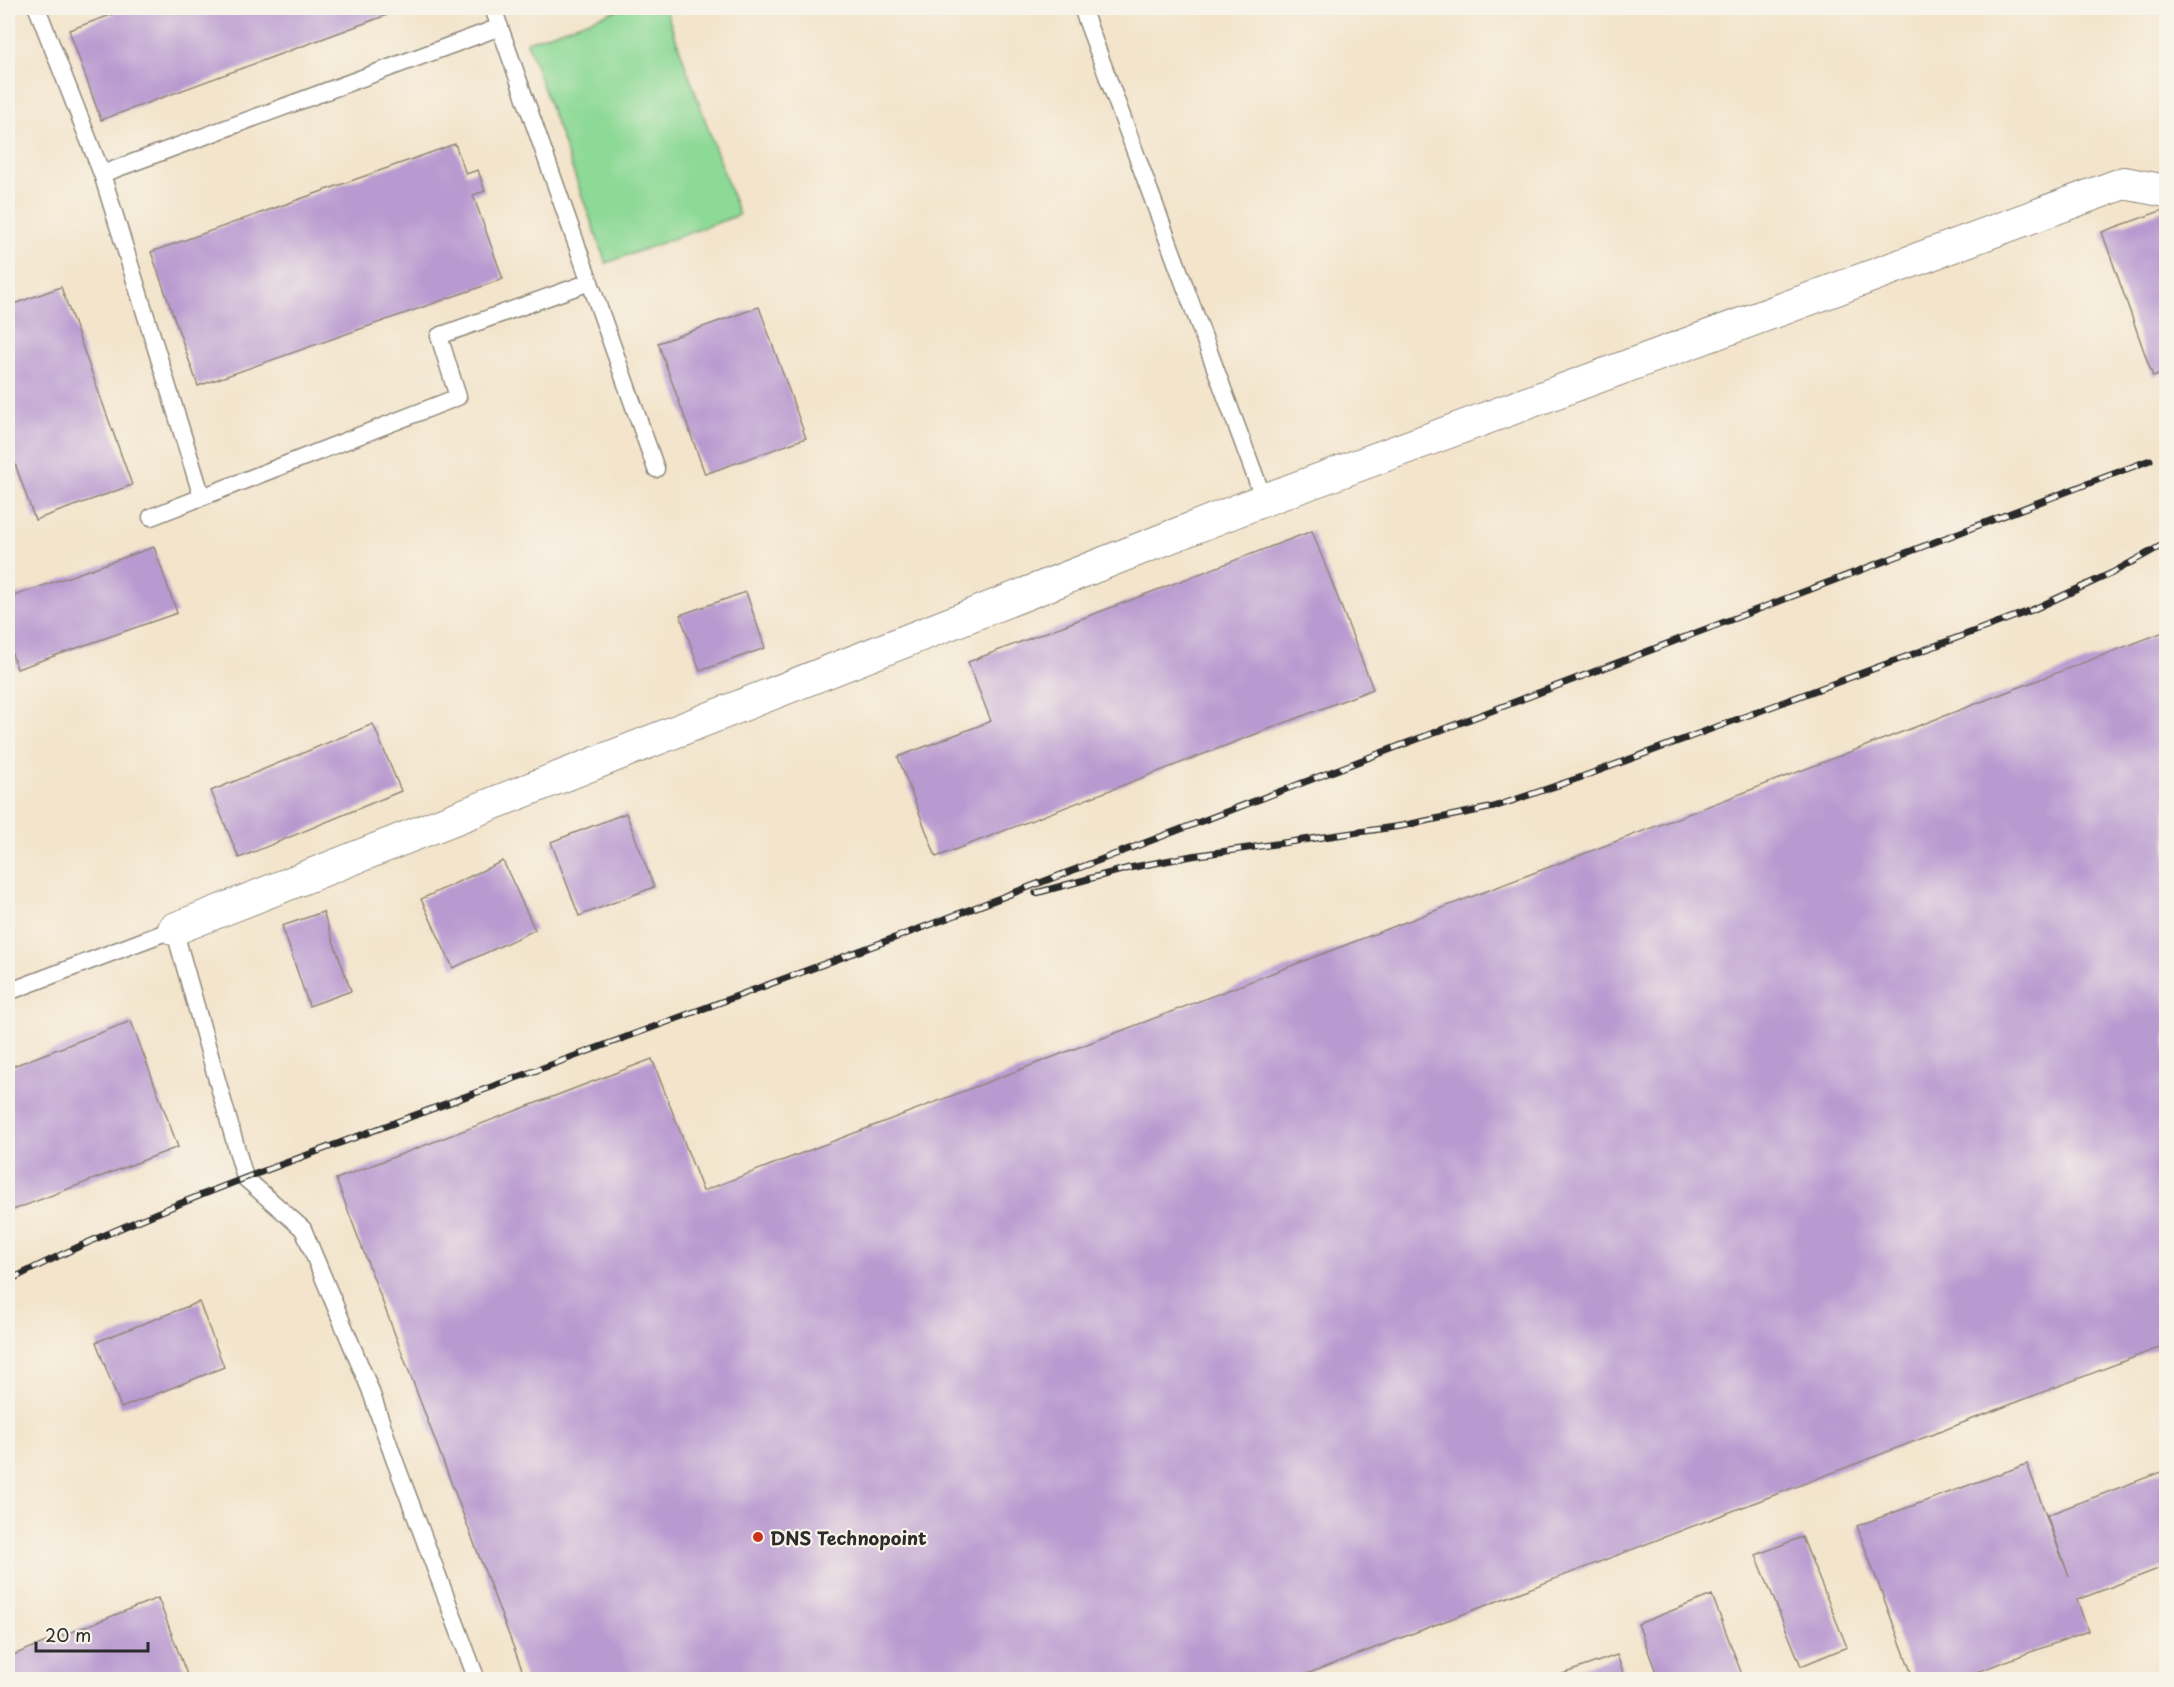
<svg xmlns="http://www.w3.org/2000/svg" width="2174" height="1687" font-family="'Playpen Sans',sans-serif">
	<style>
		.green { fill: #8dd996; stroke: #5c8260; stroke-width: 1.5 }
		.building { fill: #b99ad0 }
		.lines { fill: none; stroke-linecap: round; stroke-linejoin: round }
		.service-casing { stroke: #8f887b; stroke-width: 19 }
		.minor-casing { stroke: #8f887b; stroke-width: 34 }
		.service { stroke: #fff; stroke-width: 16 }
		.minor { stroke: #fff; stroke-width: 32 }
		.rail-casing { stroke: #2b2b2b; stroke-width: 7 }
		.rail { stroke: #f7f3e8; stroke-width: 4.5; stroke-dasharray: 14; stroke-linecap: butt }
		.poi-dot { fill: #c8321e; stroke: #f7f3e8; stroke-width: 2 }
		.labels { text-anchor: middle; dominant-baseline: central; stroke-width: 4.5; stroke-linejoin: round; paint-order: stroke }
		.poi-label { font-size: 18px; font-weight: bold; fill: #2b2b2b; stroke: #f7f3e8; text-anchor: start }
	</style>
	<rect width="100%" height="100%" fill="#f7f3e8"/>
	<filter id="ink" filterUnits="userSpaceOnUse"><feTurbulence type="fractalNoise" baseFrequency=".0167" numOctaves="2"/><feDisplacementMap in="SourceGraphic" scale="12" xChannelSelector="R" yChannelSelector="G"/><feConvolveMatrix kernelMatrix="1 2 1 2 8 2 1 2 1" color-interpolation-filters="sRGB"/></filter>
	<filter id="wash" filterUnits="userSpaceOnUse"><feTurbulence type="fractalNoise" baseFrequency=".008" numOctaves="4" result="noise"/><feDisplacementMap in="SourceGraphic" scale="24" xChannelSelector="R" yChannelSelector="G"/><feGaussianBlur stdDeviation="1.35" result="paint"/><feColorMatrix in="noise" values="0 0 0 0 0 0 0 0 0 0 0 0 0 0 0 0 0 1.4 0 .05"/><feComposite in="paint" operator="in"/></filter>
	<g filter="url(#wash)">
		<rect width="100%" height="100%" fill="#f3e4cb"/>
		<path class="green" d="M624,8H665L739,215L606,263L527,42Z"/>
		<g id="blocks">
			<path class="building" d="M130,8H406L101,120L69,30Z
				M455,144L466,174L478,170L485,191L473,195L503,279L198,386L151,252Z
				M2166,209V372L2153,377L2102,232Z
				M61,287L132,485L35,520L8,444V306Z
				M759,307L806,438L705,474L658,343Z
				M1312,531L1373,689L936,857L898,757L991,721L968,662Z
				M154,547L177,613L17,669L8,642V598Z
				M746,592L765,648L700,671L680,615Z
				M2166,631V1345L1291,1680H526L336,1179L652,1059L703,1191Z
				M373,724L401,791L239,858L211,791Z
				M626,813L654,887L579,916L551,842Z
				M503,861L535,930L453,968L421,899Z
				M323,912L351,991L309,1006L282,926Z
				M131,1021L178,1147L8,1212V1068Z
				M199,1302L224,1367L121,1408L96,1342Z
				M2027,1464L2069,1577L2047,1515L2166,1470V1566L2077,1600L2088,1631L1955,1680H1914L1857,1526Z
				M1802,1537L1847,1647L1801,1666L1756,1555Z
				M1712,1595L1744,1680H1659L1638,1624Z
				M158,1598L189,1680H8V1657Z
				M1617,1655L1626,1680H1548V1679Z"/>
		</g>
	</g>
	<g filter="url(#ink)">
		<use href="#blocks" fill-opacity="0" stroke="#8f887b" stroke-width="1.5"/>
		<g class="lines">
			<g class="service-casing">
				<path id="service" d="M37,8L102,174
					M493,8L656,469
					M1082,8L1264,500
					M202,497L102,174L500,27
					M151,517L458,397L439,336L590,282
					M8,992L174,929L245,1178L303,1229L370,1389L393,1456L477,1680"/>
			</g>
			<g class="minor-casing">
				<path id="minor" d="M174,929L1264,500L2124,183L2166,191"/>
			</g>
			<use href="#service" class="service"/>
			<use href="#minor" class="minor"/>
			<g class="rail-casing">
				<path id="rail" d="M1036,893L1129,868L1192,856L1401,826L1494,807L1579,778L2032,610L2112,573L2166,543
					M8,1281C85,1241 165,1209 245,1178L924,927L2150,460"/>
			</g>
			<use href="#rail" class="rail"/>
		</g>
	</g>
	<circle class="poi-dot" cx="758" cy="1537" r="6"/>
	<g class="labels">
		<g class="poi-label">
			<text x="770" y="1537">DNS Technopoint</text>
		</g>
	</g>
	<rect width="2174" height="1687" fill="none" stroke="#f7f3e8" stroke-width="30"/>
	<path d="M36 1642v9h112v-9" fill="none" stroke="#2b2b2b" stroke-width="3"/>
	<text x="45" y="1642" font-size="18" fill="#2b2b2b" stroke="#f7f3e8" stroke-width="4.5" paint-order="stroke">20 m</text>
</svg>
